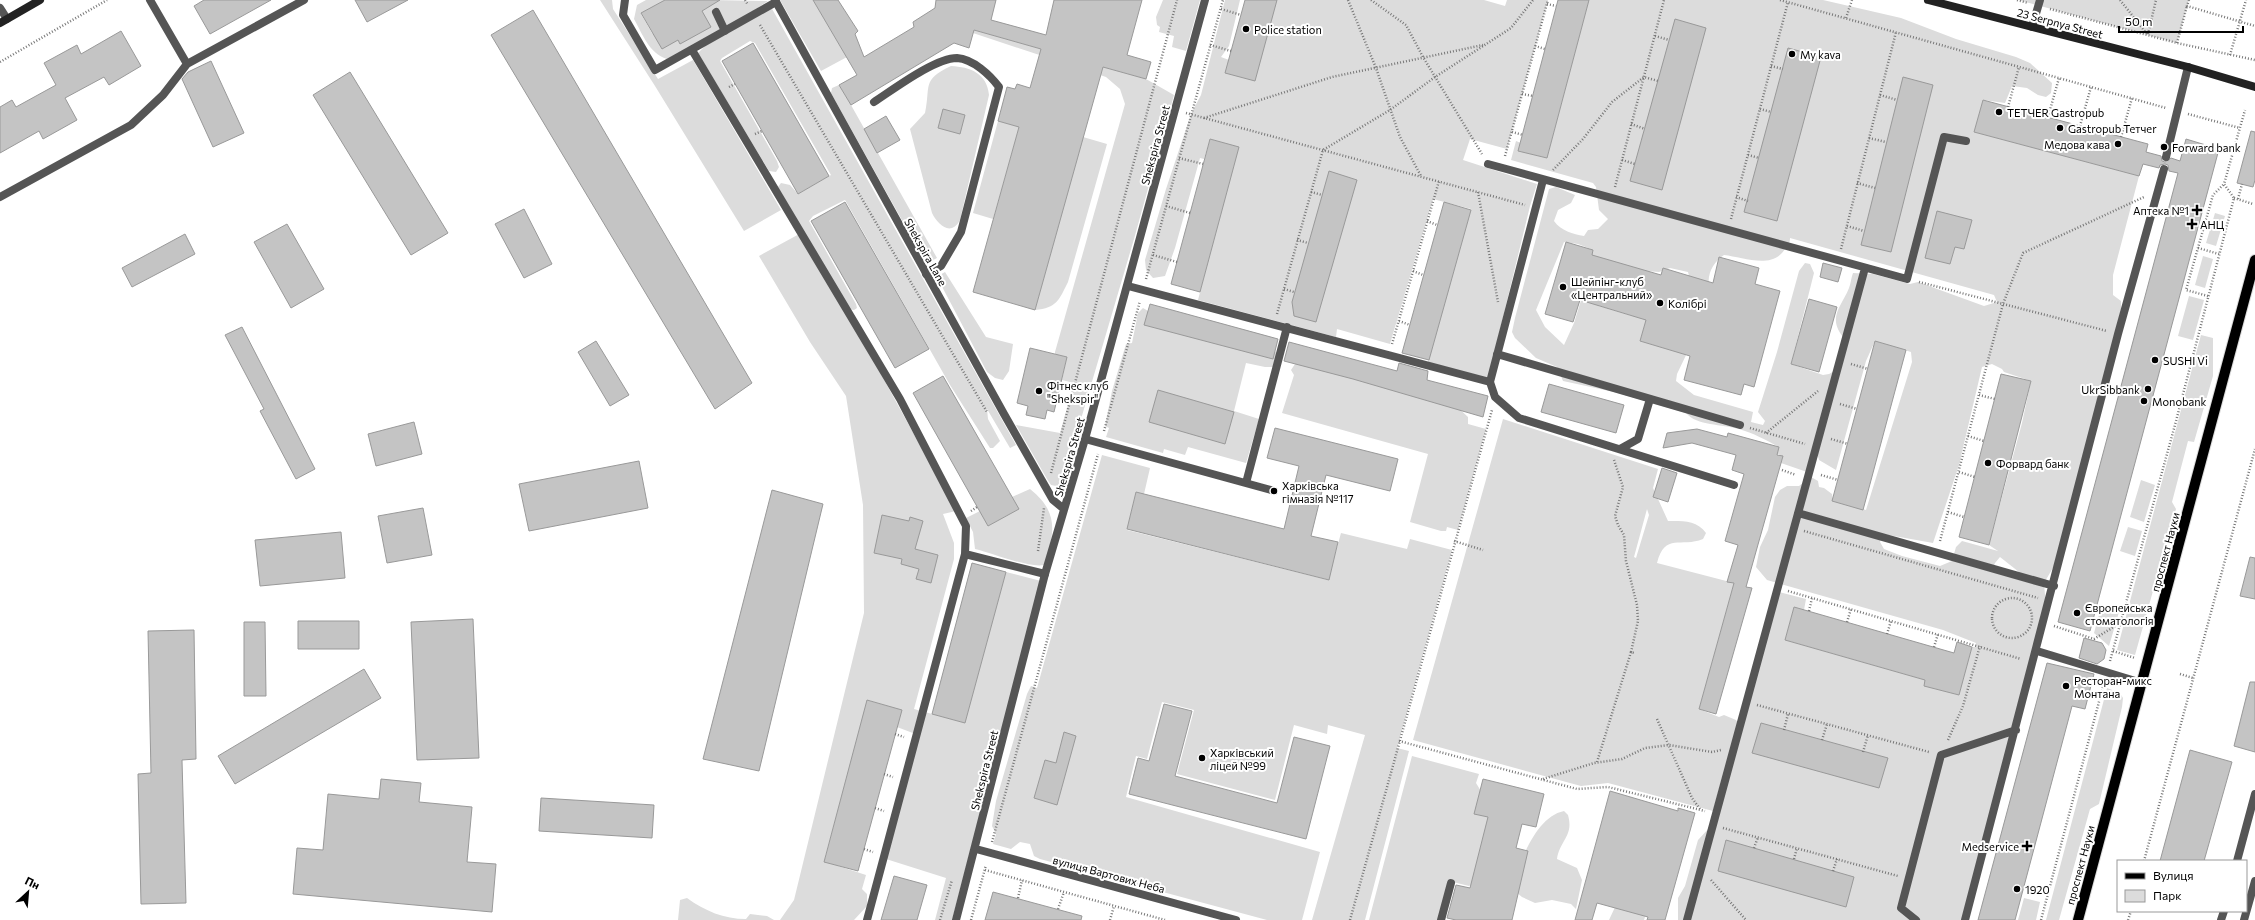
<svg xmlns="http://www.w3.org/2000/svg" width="2255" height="920" font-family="Commissioner,sans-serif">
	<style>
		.green { fill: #dcdcdc; fill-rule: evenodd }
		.building { fill: #c4c4c4; stroke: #999 }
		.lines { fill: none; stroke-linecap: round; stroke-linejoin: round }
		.primary-casing { stroke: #dbdbdb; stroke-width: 12 }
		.path { stroke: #777; stroke-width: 2.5; stroke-dasharray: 1 2; stroke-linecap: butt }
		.lane { stroke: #555; stroke-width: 8 }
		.street { stroke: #555; stroke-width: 8 }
		.secondary { stroke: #222; stroke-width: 8 }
		.primary { stroke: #000; stroke-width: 10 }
		.poi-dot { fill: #000; stroke: #fff; stroke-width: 1.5 }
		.labels { text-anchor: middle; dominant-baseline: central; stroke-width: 4; stroke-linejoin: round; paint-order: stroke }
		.street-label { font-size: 11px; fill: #000; stroke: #fff }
		.poi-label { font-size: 11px; fill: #000; stroke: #fff; text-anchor: start }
	</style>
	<rect width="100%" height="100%" fill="#fff"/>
	<path class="green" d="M600,0H612L613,9L658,79L693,60L781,210L744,231L655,86Z
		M646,0H665L641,14L652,33L663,41L710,0L768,1L746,16L667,59C649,53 643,35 634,19L637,5Z
		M780,0H813L847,57L821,71Z
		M1163,0H1200L1186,51L1172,47L1174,36L1159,32L1160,27L1157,25L1156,17Z
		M1225,0H1240L1229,46L1221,57L1229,60L1277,0H1484L1505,6L1507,0H1548L1507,149L1470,139L1463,160L1537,184L1530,206L1488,379L1428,362L1471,209L1433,199L1390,344L1337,329L1336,337L1198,300L1238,147L1210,139L1204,159L1200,158L1175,248L1165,276L1153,278L1146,270L1145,260L1166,189L1191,114L1201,95Z
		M1589,0H1823L1901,18L1956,39L2016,57L2030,63L2052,83L2051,93L2046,97L2038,95L2027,88L2012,86L2005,103L1983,100L1974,132L2139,176L2113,275V295L2121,301V309L2110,354L2057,561L2044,583L2046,607L1962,920H1678V898L1685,886L1698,840L1710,827L1726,762L1713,811L1608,783L1581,786L1413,740L1503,419L1658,469L1653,488L1668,521C1682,521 1697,520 1706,533L1703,539C1681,548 1665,532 1657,563L1734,583L1699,709L1719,717L1724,715L1736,720L1742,728L1779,592L1806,599L1804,610L1794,607L1785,640L1925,680L1926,686L1959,695L1972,647H1975L1976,643L1943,630L1767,580L1756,567L1760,547L1768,530L1775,497L1780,490L1787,486H1799L1811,477L1818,481L1819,487L1824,488L1832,494L1833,501L1866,510L1912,362L1911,352L1875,341L1866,361L1836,470L1819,460L1815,446L1807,472L1781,463L1783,457L1777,453L1779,447C1766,440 1753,433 1739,429C1722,424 1697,426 1686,413L1614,392L1563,381L1557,367L1536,358L1515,338L1512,332L1515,318L1549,189L1556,187L1575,195L1571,203L1558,210L1554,221C1561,231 1573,234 1584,236L1588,230L1598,229L1608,219L1599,210L1596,187L1593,183L1511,160L1516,141L1521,143L1519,151L1547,158ZM1790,238L1994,295L1997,302L1984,306L1918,282L1910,284L1873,274L1853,273C1851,278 1851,283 1849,288C1842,306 1827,317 1843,337L1838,369L1829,374L1823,375L1791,364L1814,273L1810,264L1805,263L1799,271L1777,352L1758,412L1765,421L1763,425L1751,422L1753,412L1694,395L1676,381L1677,374L1688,351L1671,350L1640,341L1649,310L1632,316L1599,306L1583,294L1574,323L1564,345L1545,327L1536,310L1564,242L1578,244L1593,250L1582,274L1633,270L1659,272L1670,268L1688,272L1693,292L1709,285C1707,274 1714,261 1724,255C1743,257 1772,270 1785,249C1788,245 1790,243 1790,238ZM1992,364L2002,369L2004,372L2031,381L2022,423L1989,545L1998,551L1962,541L1956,547L1952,561L1940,566L1902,556L1884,549L1880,542L1883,534L1933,543L1959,465L1982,367ZM1647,509L1649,515L1636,558L1634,557ZM2000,557L2019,572L2018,579L1992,571L1995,563Z
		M2018,0H2189L2177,43Z
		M771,7L1016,445L1010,448L987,409L988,419L1000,441L993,448H990L950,385L845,200L813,216L809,221L856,304L857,308L854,310L849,309L778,187L781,183L790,185L798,194L831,175L755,43L750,41L722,58L720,61L777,161L779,167L776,172L769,171L698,53L705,46Z
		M974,30L1146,79L1174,95L1134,239L1061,487L1051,485L1047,479L1016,425L1060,433L1074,383L1062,380L1067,357L1055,354V352L1125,104L1120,89L1106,77L973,33Z
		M951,66C970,67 987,73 989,95L960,220C951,237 938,225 932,213L910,129L925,113C931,86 921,80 951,66Z
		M839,85L851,105L937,258L931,261L922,256L831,93L832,88Z
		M998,121L1019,127L993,219L973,213Z
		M1083,137L1107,144L1068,282C1059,300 1057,308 1035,310Z
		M2215,213L2225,216L2216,246L2206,243Z
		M803,232L956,511L943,514L954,543V559L914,709L965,723L1006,572L1041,581L952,920H935L946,878L886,859L918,735L897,727L901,710L868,700L825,857L826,862L866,875L862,889L867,894V906L854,920H780L794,900L864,613L863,505L846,396L810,342L759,256Z
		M2203,256L2213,259L2205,288L2195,285Z
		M945,272L986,337L1013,344L1009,371L1003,380L995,378L987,372L938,279V276Z
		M2189,296L2204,300L2193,340L2178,336Z
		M1143,308L1155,315L1269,345L1277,353L1273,367H1265L1246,363L1234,411L1259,419L1246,463L1188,447L1185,455L1164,449L1163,453L1106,437L1109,428L1105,426L1112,391L1126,344L1132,343L1138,313Z
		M2201,335L2213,338V376L2194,442L2188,441L2172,502L2176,509L2135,655L2117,650Z
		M1297,361L1452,402L1468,417V424L1486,429L1458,530L1447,527L1446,531H1441L1410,522L1428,454L1282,413L1294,375L1291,370Z
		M1102,455L1150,468L1144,494L1136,492L1127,530L1328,580L1341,533L1407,549L1410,539L1452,550L1397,748L1409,751L1365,920H1312L1365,735L1328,725L1327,734L1294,725L1275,800L1177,774L1194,710L1162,702L1147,759L1136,756L1126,797L1320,852L1302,920H1267L1040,859L1034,856L1030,844L1020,842L1011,849L993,844L996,834L992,826L996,801L1027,694L1031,686L1037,688Z
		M2141,480L2155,485L2144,522L2130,517Z
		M1030,489C1059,512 1055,533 1044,565C1028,568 992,553 975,549L973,532L966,518L980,511L988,526L1018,509L1012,497Z
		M2128,527L2142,531L2135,556L2120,551Z
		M2101,607L2119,612L2109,646L2094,633Z
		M2107,688L2120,693L2123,698L2122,707L2099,804L2090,809L2059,920H2046Z
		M1412,756L1479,774L1476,783L1492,809L1474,883L1469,886L1453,882L1441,920H1369Z
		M1564,811L1568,815C1574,836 1560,840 1557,859L1577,868L1582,880L1576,909L1571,904L1552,900L1535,903L1522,897L1511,888C1520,863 1535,817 1564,811Z
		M687,898C705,911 724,919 746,919L750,914L767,916L774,920H678L680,900Z
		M2024,898L2040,902L2036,920H2018Z
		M1649,904L1644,920H1609L1616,905Z"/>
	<path class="building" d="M204,0H271L210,34L194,6Z
		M355,0H408L367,22Z
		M665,0H720L702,11L711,27L680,44L678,40L662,49L641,13Z
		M813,0H838L858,31L855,34L864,57L914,27L913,22L935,8L936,0H996L991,20L1046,35L1054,0H1142L1127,55L1151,62L1146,79L1103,67L1035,310L973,292L1019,127L998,121L1007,87L1015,89L1017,84L1030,88L1041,49L974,30L969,48L954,43L851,105L839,85L857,75Z
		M1245,0H1277L1255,81L1225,73Z
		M1558,0H1589L1547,158L1518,151Z
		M533,10L752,383L715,409L491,35Z
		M1675,19L1706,28L1662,190L1630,181Z
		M121,31L141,66L109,85L104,77L65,98L77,120L43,139L39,131L0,153V107L12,100L16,107L56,85L44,63L77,45L81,54Z
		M753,43L829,176L798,194L722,61Z
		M1788,48L1821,57L1777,221L1744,212Z
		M211,61L244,133L213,147L182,79L188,72Z
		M350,72L448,233L411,255L313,95Z
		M1903,77L1933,85L1891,252L1861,245Z
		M1983,100L2148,144L2146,152L2161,156L2162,161L2165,162L2171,158L2180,161L2186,139L2219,149L2090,631L2058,622L2178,173L2169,171L2168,165L2165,164L2160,165L2159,168L2143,164L2139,176L1974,132Z
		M943,109L965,115L960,134L938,128Z
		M886,116L900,140L877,153L864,129Z
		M2251,131L2255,132V180L2253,187L2237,183Z
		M1210,139L1239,147L1200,292L1171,284Z
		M1329,171L1357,180L1316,322L1294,316L1292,302Z
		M845,202L929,349L895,368L811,221Z
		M1444,202L1471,210L1429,360L1402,353Z
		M524,209L552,264L524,278L495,224Z
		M1937,211L1972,220L1964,249L1955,247L1950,264L1925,258Z
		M287,224L324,289L291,308L254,242Z
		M185,234L195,254L132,287L122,268Z
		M1566,242L1593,250L1592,255L1661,275L1663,268L1713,283L1719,257L1759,268L1755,284L1780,291L1754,387L1744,384L1741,395L1684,380L1690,356L1640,341L1646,320L1580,300L1573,322L1545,314Z
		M1823,263L1842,268L1838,282L1820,277Z
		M1809,299L1837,307L1819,372L1791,364Z
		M1150,304L1278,339L1273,359L1144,325Z
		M242,327L315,469L296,479L260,411L264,409L225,335Z
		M596,341L629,395L610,406L578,352Z
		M1875,341L1906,350L1863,510L1832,501Z
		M1289,342L1397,371L1399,363L1428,371L1427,380L1488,396L1483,417L1353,379L1284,361Z
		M1030,348L1067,357L1054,412L1047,410L1045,419L1026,415L1028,406L1017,403Z
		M2001,374L2031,381L1989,545L1959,537Z
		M943,376L1019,509L988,526L913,393Z
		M1549,384L1624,405L1616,433L1541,412Z
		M1158,390L1234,412L1225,444L1149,422Z
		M414,422L422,454L376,466L368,434Z
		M1275,428L1398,459L1390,491L1326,475L1311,536L1338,542L1329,580L1127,529L1136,492L1284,529L1299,466L1267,458Z
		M1697,429L1727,437L1728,433L1779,447L1777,455L1783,456L1746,587L1752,588L1716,714L1699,709L1734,583L1727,582L1738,545L1725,541L1744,474L1732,470L1736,455L1692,443L1663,448L1667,433Z
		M639,461L648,508L529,531L519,484Z
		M1662,468L1677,473L1668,502L1653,497Z
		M772,490L823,504L759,771L703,759Z
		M423,508L432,555L387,563L378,516Z
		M882,515L909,521L910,517L923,521L915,549L938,555L931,583L916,579L919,569L901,564L902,559L874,553Z
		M341,532L345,578L260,586L255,540Z
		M2250,557L2255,558V599L2240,596Z
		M972,563L1006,572L965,723L932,714Z
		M1794,607L1954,653L1957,642L1972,647L1959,695L1924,686L1925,680L1785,640Z
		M473,619L479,758L417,760L411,622Z
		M298,621H359V649H298Z
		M244,622H265L266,696H244Z
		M194,630L196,759L182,760L186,903L141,904L138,774L151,773L148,631Z
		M2084,638L2102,643L2106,650L2104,659L2097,664L2079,658Z
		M2047,663L2094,674L2085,709L2072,706L2015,920H1978Z
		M364,669L381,698L235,784L218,756Z
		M2250,682H2255V752L2234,746Z
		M867,700L902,710L858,871L824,862Z
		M1164,704L1192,711L1175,776L1277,803L1294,737L1330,746L1306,839L1129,794L1138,758L1149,761Z
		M1761,723L1888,758L1879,788L1752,753Z
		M1064,732L1076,736L1057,805L1034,798L1045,760L1056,763Z
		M2190,750L2232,762L2204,861H2160Z
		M381,779L421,783L419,802L472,807L467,862L496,864L492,912L293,894L297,848L323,850L328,794L379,799Z
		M1483,779L1544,794L1536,827L1522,824L1516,848L1528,851L1512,920H1456L1447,918L1456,885L1470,888L1488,817L1474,814Z
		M1610,791L1678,811V808L1695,813L1665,920H1647L1648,917L1597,903L1592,920H1575Z
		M541,798L654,805L652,838L539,831Z
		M1726,840L1854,877L1846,907L1718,871Z
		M894,876L927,885L917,920H881Z
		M993,892L1082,916L1081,920H985Z"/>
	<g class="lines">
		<g class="primary-casing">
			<path id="primary" d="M2078,920L2255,260"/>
		</g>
		<path class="path" d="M745,0L748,5
			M1348,0L1376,68L1400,137L1421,176
			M1371,0L1406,25L1423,57L1482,154
			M1780,0L2166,108
			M2017,0L2028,3
			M2120,0L2147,34
			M2189,0L2187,6L2255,26
			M1547,4L1556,6
			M1221,9L1241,15
			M2050,9L2177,43L2255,60
			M1846,18L1852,0
			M760,25L987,412
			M2148,34L2156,0
			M1655,36L1669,40
			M2177,43L2187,6
			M1210,45L1231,51
			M1535,46L1545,49
			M2230,55L2246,0
			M0,62L107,0
			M1771,66L1783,69
			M729,87L735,84
			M1522,94L1533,96
			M1880,95L1897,100
			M2008,107L2019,67
			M1760,109L1771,112
			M1186,113L1525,205
			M2188,114L2240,128
			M2048,117L2059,78
			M1204,118L1332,77L1483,45
			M1631,124L1645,129
			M2080,126L2091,87
			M1512,132L1523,135
			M755,134L762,131
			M2121,137L2132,98
			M1869,138L1886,142
			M1748,155L1759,158
			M1505,156L1548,0
			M1179,158L1203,164
			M1622,160L1635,164
			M1553,170L1583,139L1612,102L1644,77L1658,81
			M1857,183L1875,188
			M1615,187L1664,0
			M1311,192L1322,195
			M1478,192L1498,302
			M1736,197L1748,201
			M2234,198L2253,204
			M2238,199L2242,184
			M1166,206L1190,213
			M1731,219L1788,2
			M1427,221L1437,225
			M1847,226L1864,231
			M1297,240L1308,243
			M2198,248L2219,254
			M1841,249L1896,32
			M1153,255L1177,262
			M1413,271L1423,275
			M1146,279L1223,0
			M1919,282L2107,331
			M1284,289L1294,292
			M2208,296L2186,290L2213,195L2224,184
			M1277,314L1323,150L1390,110L1435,77L1511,28L1533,0
			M1399,321L1410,325
			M1392,344L1439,181
			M1851,364L1868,369
			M1979,395L1995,399
			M1840,404L1857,409
			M1750,428L1805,444
			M1104,431L1140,301
			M1766,433L1818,391
			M1968,436L1984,441
			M1831,439L1848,444
			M1614,460L1623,487L1615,516L1618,525L1624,535L1626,561L1637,605L1638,621L1631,652
			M1782,470L1796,475
			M1959,472L1975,477
			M1051,473L1177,0
			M1821,475L1838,480
			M971,511L977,507
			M1948,512L1964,517
			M1804,531L2038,598
			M1454,541L1483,550
			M1940,541L2003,304L2023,253L2144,197
			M1038,551L1044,508
			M1788,591L2021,659
			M1992 618a20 20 0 1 1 40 0a20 20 0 1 1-40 0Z
			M1809,611L1812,598
			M1847,622L1851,609
			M2054,626L2094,639L2120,623
			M1887,634L1891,621
			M1934,647L1938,634
			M2113,651L2135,658
			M2110,661L2175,425L2234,198L2224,184L2245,110
			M2180,674L2193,678
			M1757,705L1929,752
			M1657,719L1692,798L1700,809
			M1784,730L1788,714
			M895,734L904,737
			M1822,740L1827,724
			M1948,740L1963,706L1980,646
			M1399,741L1577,789L1608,787L1705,811
			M1863,752L1868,735
			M1597,762L1631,652L1634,653
			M884,774L893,777
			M1543,779L1594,763L1622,759L1645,748L1669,745L1712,752L1721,750
			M875,808L884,811
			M1723,828L1898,876
			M992,842L1098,454
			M1754,848L1758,837
			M864,849L873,852
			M1794,859L1797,848
			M2144,861L2255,449
			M985,870L1165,920
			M1833,871L1837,859
			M1711,880L1746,920
			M1018,898L1022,880
			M1058,909L1064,892
			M940,920L952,880
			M971,920L986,865
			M1110,920L1114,906
			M1350,920L1492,410
			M2041,920L2104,683
			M2128,920L2131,911"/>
		<path class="lane" d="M150,0L187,64L304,0
			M625,0L623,15L655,70L776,2
			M0,8L7,19
			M716,12L725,31
			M2032,27L2040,0
			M692,50L900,399L966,526L965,554L867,920
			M874,102C894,89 935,58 957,58C973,59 990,75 999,87L961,232L941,266L926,274
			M2166,157L2188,67
			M1488,164L1907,279L1944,137L1966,141
			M1543,180L1490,382L1495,397L1519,418L1734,485
			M0,197L131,125L163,95L187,64
			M1128,286L1490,382
			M1497,354L1740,425
			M1085,439L1271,490
			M1620,449L1638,439L1650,399
			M1246,483L1287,327
			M1798,513L2054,586
			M965,554L1045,574
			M2037,651L2142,683
			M2237,861L2255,794
			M1441,920L1451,883
			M1687,920L1865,268
			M1916,920L1901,908L1941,755L2016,730
			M1965,920L2118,334L2164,169
			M2221,920L2224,911
			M2244,920L2255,881"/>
		<path class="street" d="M775,0L1004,414L1053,500L1064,509
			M976,849L1236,920
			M956,920L1045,574L1085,439L1205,0"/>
		<path class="secondary" d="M1928,0L2188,67L2255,87
			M0,23L40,0"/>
		<use href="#primary" class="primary"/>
	</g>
	<g class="poi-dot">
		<circle cx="1246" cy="29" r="4"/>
		<circle cx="1792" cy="54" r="4"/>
		<circle cx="1999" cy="112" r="4"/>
		<circle cx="2060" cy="128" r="4"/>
		<circle cx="2118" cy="144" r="4"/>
		<circle cx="2164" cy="147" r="4"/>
		<path d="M2195 204h4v4h4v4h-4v4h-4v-4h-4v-4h4z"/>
		<path d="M2190 218h4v4h4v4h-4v4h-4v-4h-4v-4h4z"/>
		<circle cx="1563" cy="287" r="4"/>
		<circle cx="1660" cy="303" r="4"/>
		<circle cx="2155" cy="360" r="4"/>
		<circle cx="2148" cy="389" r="4"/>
		<circle cx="1039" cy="391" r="4"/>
		<circle cx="2144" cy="401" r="4"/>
		<circle cx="1988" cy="463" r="4"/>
		<circle cx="1274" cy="491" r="4"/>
		<circle cx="2077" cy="613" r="4"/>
		<circle cx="2066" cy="686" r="4"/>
		<circle cx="1202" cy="758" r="4"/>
		<path d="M2025 840h4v4h4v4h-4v4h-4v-4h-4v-4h4z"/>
		<circle cx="2017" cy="889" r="4"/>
	</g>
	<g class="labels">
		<g class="street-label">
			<text transform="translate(2060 23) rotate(15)">23 Serpnya Street</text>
			<text transform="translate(1155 145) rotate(-75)">Shekspira Street</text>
			<text transform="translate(926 252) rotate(61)">Shekspira Lane</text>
			<text transform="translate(1069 457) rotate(-74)">Shekspira Street</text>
			<text transform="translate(2165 552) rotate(-75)">проспект Науки</text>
			<text transform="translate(984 770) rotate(-76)">Shekspira Street</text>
			<text transform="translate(2080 865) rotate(-75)">проспект Науки</text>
			<text transform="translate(1109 874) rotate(15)">вулиця Вартових Неба</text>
		</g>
		<g class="poi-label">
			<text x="1254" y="29">Police station</text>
			<text x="1800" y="54">My kava</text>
			<text x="2007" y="112">ТЕТЧЕR Gastropub</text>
			<text x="2068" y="128">Gastropub Teтчеr</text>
			<text x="2110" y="144" text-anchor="end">Медова кава</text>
			<text x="2172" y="147">Forward bank</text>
			<text x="2189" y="210" text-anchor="end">Аптека №1</text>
			<text x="2200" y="224">АНЦ</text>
			<text x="1571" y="281">Шейпінг-клуб<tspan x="1571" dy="13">«Центральний»</tspan></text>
			<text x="1668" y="303">Колібрі</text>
			<text x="2163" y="360">SUSHI Vi</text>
			<text x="1047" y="385">Фітнес клуб<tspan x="1047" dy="13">"Shekspir"</tspan></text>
			<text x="2140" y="389" text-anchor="end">UkrSibbank</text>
			<text x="2152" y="401">Monobank</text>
			<text x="1996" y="463">Форвард банк</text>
			<text x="1282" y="485">Харківська<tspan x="1282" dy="13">гімназія №117</tspan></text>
			<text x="2085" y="607">Європейська<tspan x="2085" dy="13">стоматологія</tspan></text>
			<text x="2074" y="680">Ресторан-микс<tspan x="2074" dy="13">Монтана</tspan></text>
			<text x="1210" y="752">Харківський<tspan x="1210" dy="13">ліцей №99</tspan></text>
			<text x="2019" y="846" text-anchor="end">Medservice</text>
			<text x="2025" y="889">1920</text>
		</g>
	</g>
	<rect x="2117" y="860" width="130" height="52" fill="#ffffff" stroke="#999999"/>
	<rect x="2125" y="873" width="20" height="6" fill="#000000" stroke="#999999"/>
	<text x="2153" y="880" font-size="12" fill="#000000">Вулиця</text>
	<rect x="2125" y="890" width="20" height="12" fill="#dcdcdc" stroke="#999999"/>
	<text x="2153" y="900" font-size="12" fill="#000000">Парк</text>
	<g transform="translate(28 892) rotate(26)" stroke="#ffffff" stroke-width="3" paint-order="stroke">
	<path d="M0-3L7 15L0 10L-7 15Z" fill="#000000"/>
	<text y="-6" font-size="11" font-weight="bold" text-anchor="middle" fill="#000000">Пн</text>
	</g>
	<path d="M2119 26v6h124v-6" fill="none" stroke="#000000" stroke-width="2"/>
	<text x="2125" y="26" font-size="12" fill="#000000" stroke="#ffffff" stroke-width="3" paint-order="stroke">50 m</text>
</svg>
